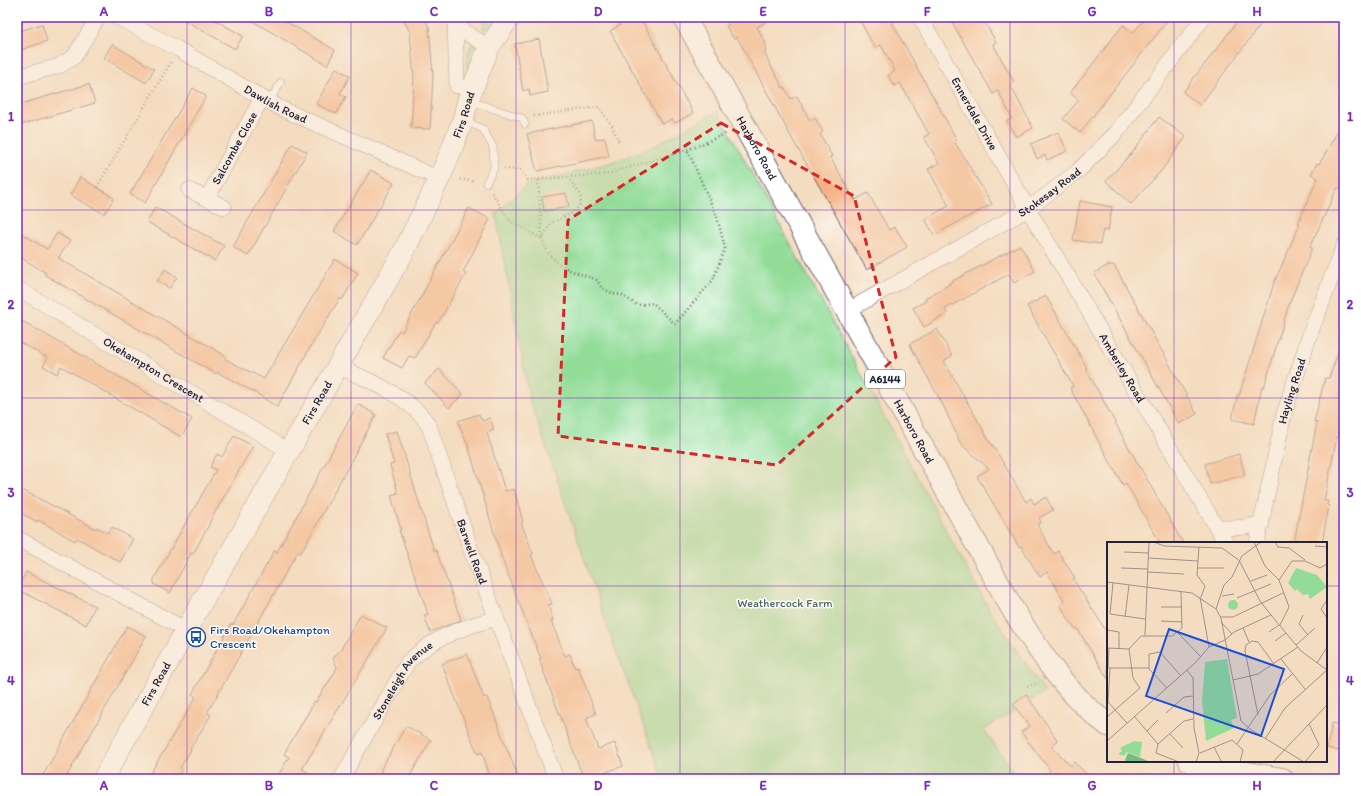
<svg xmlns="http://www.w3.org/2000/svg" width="1361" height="796" font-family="Itim,sans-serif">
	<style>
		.green { fill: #92dc98; stroke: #5a7f6a }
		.building { fill: #f6b084 }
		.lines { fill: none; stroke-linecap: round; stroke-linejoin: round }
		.lane-casing { stroke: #6c636a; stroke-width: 8 }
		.street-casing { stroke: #6c636a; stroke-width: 16 }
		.secondary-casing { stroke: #6c636a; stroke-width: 22 }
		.primary-casing { stroke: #6c636a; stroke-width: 24 }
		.path { stroke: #6c636a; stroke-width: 2.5; stroke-dasharray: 1 3; stroke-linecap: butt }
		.lane { stroke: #fff; stroke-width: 7 }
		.street { stroke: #fff; stroke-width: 15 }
		.secondary { stroke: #fff; stroke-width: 21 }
		.primary { stroke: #fff; stroke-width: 22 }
		.marked { fill: none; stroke: #d62828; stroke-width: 3; stroke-dasharray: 8 5; stroke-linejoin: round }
		.grid { fill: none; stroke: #7b2cbf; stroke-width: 1; stroke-opacity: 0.55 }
		.labels { text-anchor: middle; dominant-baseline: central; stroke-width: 3; stroke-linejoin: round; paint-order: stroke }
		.shield { fill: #fff; stroke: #646476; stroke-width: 1 }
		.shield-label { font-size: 11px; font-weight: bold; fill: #22223b }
		.street-label { font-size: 12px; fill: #22223b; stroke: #fff }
		.park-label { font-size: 12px; fill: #49635c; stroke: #fff }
		.transit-label { font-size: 12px; fill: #164399; stroke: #fff; text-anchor: start }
		.inset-road { fill: none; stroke: #a0928b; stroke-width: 1 }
		.view { fill: #1d4ed8; fill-opacity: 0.15; stroke: #1d4ed8; stroke-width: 2 }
		.inset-edge { fill: none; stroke: #22223b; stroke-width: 2 }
		.neatline { fill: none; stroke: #7b2cbf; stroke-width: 1.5 }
		.grid-label { font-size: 13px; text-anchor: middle; font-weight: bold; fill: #7b2cbf }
	</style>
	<rect width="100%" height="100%" fill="#fff"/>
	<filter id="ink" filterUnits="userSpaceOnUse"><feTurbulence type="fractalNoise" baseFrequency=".025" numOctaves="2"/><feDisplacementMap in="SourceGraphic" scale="8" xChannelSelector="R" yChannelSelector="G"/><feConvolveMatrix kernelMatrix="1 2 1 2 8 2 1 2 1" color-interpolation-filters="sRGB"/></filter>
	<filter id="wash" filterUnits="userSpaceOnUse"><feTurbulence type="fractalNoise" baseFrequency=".012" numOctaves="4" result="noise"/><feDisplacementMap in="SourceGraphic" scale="16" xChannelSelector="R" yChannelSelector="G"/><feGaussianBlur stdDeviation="0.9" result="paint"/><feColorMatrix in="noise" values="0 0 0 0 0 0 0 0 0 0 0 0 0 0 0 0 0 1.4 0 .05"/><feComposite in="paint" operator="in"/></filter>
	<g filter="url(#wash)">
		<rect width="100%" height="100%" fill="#f4dcc0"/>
		<path class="green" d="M486,17H498C494,24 492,29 483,29Z
			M477,43L479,50L466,76L468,52L471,44Z
			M718,111L990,611L1045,692L984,730L1019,779H663L611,637L529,397L496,214L526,185L609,163L650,148Z"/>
		<g id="blocks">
			<path class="building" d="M179,17H210L243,36L235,49Z
				M246,17H278L335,50L327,65Z
				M402,17H424L429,27L433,77L430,129L411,128L414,77L410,32Z
				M616,17H640L693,113L675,123L672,119L662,124L610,31L620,25Z
				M724,17H774L757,27L766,44L765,55L783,88L784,87L791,99L797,96L810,121L815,118L823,132L820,134L832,156L830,157L855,200L868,193L889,230L895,227L907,247L867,270L789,133L737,37L734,39L726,26L729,25Z
				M858,17H889L957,140L954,141L992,204L934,235L925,219L949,206L928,169L939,163L924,137L929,134L900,83L894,86L888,75L895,71L881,45L875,48Z
				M949,17H982L996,42L993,44L1014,82L1010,85L1033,128L1016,137L1007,121L1012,118L998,91L993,94Z
				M1146,17H1170L1080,133L1063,119L1079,100L1070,93L1123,25L1133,33Z
				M1241,17H1266L1200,105L1183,92Z
				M42,24L47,41L17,51V32Z
				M539,39L548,92L530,96L529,89L523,91L515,44Z
				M112,44L154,69L146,83L104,58Z
				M336,68L350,76L340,94L346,97L336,114L316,104Z
				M89,84L95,103L17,126V105Z
				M193,88L206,96L145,203L130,194Z
				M1159,117L1186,137L1162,170L1131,204L1106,181L1132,153Z
				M1344,119V180L1339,189L1337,188L1310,247L1312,248L1289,304L1264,387L1262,386L1254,424L1232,419L1237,396H1239L1274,283L1300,224L1298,223L1318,178L1311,174L1317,163L1319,164L1324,156Z
				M592,121L595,139L605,138L609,156L537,171L527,134Z
				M1058,132L1067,151L1047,160L1045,155L1037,159L1031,144Z
				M292,144L307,152L248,256L233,247Z
				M371,170L394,183L357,245L334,231Z
				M80,177L114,198L104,214L70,195Z
				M566,193L569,207L544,211L542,197Z
				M1080,201L1112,207L1108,231L1103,230L1100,244L1073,240Z
				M155,207L224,246L215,261L147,222Z
				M469,208L490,219L463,272L466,274L438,323L436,322L415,358L409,356L402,368L383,358L399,330L402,332Z
				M21,233L47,249L57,233L70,241L58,258L226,356L225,359L264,379L335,259L358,273L342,300L340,298L312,344L277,407L256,393L217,372L216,374L45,275L46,273L17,255V240Z
				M1020,245L1035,271L1014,283L1009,274L945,309L947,314L924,327L913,308L926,301L925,298L950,284L949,283Z
				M1109,265H1114L1197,414L1179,424L1094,273Z
				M165,269L177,277L170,288L157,281Z
				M1046,296L1087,368L1086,369L1129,448L1183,543H1160L1126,483L1123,485L1111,464L1070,388L1073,386L1027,306Z
				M17,318L192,419L181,437L61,366L57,374L43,366L48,358L17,341Z
				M937,329L952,356L944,361L991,444H992L1026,502L1031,498L1034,504L1046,497L1053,510L1039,518L1041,522L1037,525L1054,554L1058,551L1060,554L1075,578L1073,579L1108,634V679L1077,628L1075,629L1060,605L1065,602L1047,572L1040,577L1021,546L1019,547L977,476L989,469L961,444L942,403L912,349L910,344Z
				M1343,339L1344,418L1341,417L1324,501H1328L1327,505L1329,506L1322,543H1294L1317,422H1314L1325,378H1329Z
				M439,369L463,394L449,408L425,383Z
				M358,404L376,415L301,553L298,551L219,692L207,713L211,715L190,749L191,750L180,768L182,769L175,779H147L196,697L192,694L231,624L233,625L275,550L277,552Z
				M479,414L482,421L490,418L494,430L487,433L505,491L514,489L523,522H521L533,554L531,555L552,604L548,605L553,620L551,621L565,656L570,654L575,668L578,667L596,714L586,718L598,749L615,743L623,766L591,777L590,774L583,777L539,659H541L502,559L467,442H466L458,421Z
				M397,431L434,551L436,550L461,620L430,632L424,615L428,614L399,530H401L391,495L398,493L390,465L394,464L385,434Z
				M234,436L253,446L209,523H210L193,554L191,553L170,593L154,584V579L216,470L210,467L217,454L222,457Z
				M1239,454L1245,475L1210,484L1205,464Z
				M17,487L96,529L97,527L108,533L112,527L133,539L120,562L77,538L75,541L38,520L37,522L17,511Z
				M26,572L95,606L86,625L17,589Z
				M361,614L387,628L302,769L319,779H276L289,757L284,754L315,701L316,702L335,672L337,667L333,658L341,649Z
				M127,626L146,636L110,700L65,779H41Z
				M467,654L484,698L487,697L519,779H491L482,752L478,754L474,745L442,664Z
				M1026,694L1058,741L1051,746L1071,766L1074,762L1092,779H1056L1049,772L1050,770L1021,732L1030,726L1013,705Z
				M1332,723L1344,726V752L1327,748Z
				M406,726L431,740L408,779H377L382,770L381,769Z"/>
		</g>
	</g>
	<g filter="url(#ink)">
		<use href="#blocks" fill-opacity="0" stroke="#6c636a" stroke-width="1"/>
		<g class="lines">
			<g class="lane-casing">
				<path id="lane" d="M470,101L522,118L525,124
					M269,102L281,82
					M465,121L483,129L493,147L494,168L486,183"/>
			</g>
			<g class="street-casing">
				<g id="street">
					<path id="s1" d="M117,17L178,49L280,108L440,179"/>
					<path id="s2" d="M920,17L1028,209L1226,543"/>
					<path d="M452,18L465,32L489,47"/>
					<path d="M455,22L457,86"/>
					<path d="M17,77L59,66L74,57L98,17"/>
					<path d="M189,190L224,207"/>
					<path id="s3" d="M207,198L262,98"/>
					<path id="s4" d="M17,288L289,451"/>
					<path id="s5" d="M847,311L1028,209L1078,171L1116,133L1204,17"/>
					<path id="s6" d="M339,367C367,379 413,398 429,426L470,547L556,779"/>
					<path d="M1216,526C1232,530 1246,528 1262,523"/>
					<path d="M17,538L186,630"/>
					<path id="s7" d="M1257,543L1284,414L1310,334L1344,245"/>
					<path id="s8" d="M341,779L408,662C434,637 461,628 496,618"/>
				</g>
			</g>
			<g class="secondary-casing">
				<g id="secondary">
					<path id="s9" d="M103,779L186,630L403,253L443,171L463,120L468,100L489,47L510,17"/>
				</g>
			</g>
			<g class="primary-casing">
				<g id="primary">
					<path id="s10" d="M684,17L1013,610C1042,655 1065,693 1108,725"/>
					<path d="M1190,761L1217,768L1282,779"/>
				</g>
			</g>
			<path class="path" d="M534,116L599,107L612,126L619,142
				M504,169L520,170L528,180L608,174L695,147L727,133
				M568,177L580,194L581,203L574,212L551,223L542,239C553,269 571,270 597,280L601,287L613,294L622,295L637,305L653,303L675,324L713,280L725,248L717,217L687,149
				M460,179L475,182
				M538,180L542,238
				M97,187L171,62
				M492,193L510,221L542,239
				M1027,686L1039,683"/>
			<use href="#lane" class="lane"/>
			<use href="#street" class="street"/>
			<use href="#secondary" class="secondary"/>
			<use href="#primary" class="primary"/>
		</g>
	</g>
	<path d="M0 0H1361V796H0ZM721,123L854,196L896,357L777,465L558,436L568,220Z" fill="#f4dcc0" fill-opacity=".55" fill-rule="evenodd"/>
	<path class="marked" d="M721,123L854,196L896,357L777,465L558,436L568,220Z"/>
	<path class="grid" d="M187,17V779M351,17V779M516,17V779M680,17V779M845,17V779M1010,17V779M1174,17V543M17,210H1344M17,398H1344M17,586H1108M1326,586H1344M1174,761V779"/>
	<defs>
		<g id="bus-ring" transform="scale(1)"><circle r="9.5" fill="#fff" stroke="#1a4fb4" stroke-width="1.5"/><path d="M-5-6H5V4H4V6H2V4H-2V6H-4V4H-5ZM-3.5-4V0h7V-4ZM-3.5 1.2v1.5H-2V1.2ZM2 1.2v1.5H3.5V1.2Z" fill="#1a4fb4"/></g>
	</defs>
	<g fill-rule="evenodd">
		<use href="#bus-ring" x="196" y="637"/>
	</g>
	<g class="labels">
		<rect class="shield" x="865" y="370" width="40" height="18" rx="3"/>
		<g class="shield-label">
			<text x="885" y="379">A6144</text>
		</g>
		<g class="street-label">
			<text stroke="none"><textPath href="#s1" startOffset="181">Dawlish Road</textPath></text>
			<text stroke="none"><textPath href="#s2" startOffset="111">Ennerdale Drive</textPath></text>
			<text stroke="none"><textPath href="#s9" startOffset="757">Firs Road</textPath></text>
			<text stroke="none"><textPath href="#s3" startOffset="57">Salcombe Close</textPath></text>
			<text stroke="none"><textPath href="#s10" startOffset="150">Harboro Road</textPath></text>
			<text stroke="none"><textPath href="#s5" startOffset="235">Stokesay Road</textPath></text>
			<text stroke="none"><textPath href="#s2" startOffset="405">Amberley Road</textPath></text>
			<text stroke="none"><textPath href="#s4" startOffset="159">Okehampton Crescent</textPath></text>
			<text stroke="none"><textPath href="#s7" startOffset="156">Hayling Road</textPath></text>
			<text stroke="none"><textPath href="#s9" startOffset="433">Firs Road</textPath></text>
			<text stroke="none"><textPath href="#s10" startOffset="474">Harboro Road</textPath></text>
			<text stroke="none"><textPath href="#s6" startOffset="242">Barwell Road</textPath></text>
			<text stroke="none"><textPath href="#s8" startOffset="117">Stoneleigh Avenue</textPath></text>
			<text stroke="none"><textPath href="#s9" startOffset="109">Firs Road</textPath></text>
		</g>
		<g class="park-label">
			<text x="785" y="603">Weathercock Farm</text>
		</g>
		<g class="transit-label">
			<text x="210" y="630">Firs Road/Okehampton<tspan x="210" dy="14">Crescent</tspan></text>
		</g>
	</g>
	<g transform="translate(1107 542)">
		<rect width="220" height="220" fill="#f4dcc0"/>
		<path d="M189,26L210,33L220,45L203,57L201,52L196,53L190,47L188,49L181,41ZM121 63a5 5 0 1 1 10 0a5 5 0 1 1-10 0ZM120,117L130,176L124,178L127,186L99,199L95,159L98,120ZM27,199L35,200L33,215L20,210L17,214L11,212L15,209L13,206Z" fill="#92dc98"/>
		<path d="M21,211L34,216L43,220H19L18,218Z" fill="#75bc80"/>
		<path class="inset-road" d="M47,0L57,4L115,6L133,19M147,0L158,24L172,38L182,65L173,83M168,0L171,5L182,6L198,18M208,4L220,5M92,5L90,33L98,44L94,55M17,10L42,11M41,16L91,19M133,20L153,59L164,73M14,26L41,27M91,26H117M40,30L77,32M172,38L185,19H198L213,26L220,22M144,39L160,33M0,40L85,51L109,67L114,76L134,179L143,187L197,220M6,41L3,72L38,77M115,54L127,52M93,55L102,105M130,56L164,42M220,58L214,67L220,76M54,65H75M109,67L117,43L125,35L135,14L154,0M196,73L192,82L201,93M18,75L22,43M113,75H126L176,51M54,79L75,80M114,80L125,92M136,86L142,100M0,88L12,90V107M162,90L172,83M71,91L94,115M38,93L42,0M118,98L127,90L164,73L194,109L220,128M168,99L179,91M189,103L208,86M0,106L22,107M22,107L34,94H65L75,86L74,50M174,117L198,147M210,121L220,105M0,126H42M1,126L2,106M3,126L1,160L20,181M80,128L86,136L87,186L92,211L89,220M126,138L151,132L191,105M60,146L42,127V112L53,110L74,134M59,171L77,155L86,154M151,173L138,109L139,103L145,99L151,100L167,122M27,174L51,202M0,175L33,146L26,136L22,107M40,189L51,178M63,192L76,206M158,197L178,166L220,128M0,199L89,120L102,105L118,98M51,202L77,179L86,177M51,202L49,211L72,220M130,202L163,153L185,132M107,205L114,219M93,211L125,198L136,208L133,220M166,220L220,163M198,220L212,203L202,182"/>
		<path class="view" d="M62,87L177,127L154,194L39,154Z"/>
		<rect width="220" height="220" class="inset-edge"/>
	</g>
	<rect width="1361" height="796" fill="none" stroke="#fff" stroke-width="44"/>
	<rect x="22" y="22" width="1317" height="752" class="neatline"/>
	<g class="grid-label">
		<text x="104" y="16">A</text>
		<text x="269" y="16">B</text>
		<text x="434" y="16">C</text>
		<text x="598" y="16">D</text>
		<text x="763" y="16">E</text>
		<text x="927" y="16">F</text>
		<text x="1092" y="16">G</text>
		<text x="1257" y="16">H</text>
		<text x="11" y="121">1</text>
		<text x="1350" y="121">1</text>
		<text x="11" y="309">2</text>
		<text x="1350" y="309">2</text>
		<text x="11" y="497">3</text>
		<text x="1350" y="497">3</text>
		<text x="11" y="685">4</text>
		<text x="1350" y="685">4</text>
		<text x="104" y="790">A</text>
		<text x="269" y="790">B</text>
		<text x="434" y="790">C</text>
		<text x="598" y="790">D</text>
		<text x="763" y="790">E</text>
		<text x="927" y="790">F</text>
		<text x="1092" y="790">G</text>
		<text x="1257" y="790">H</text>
	</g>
</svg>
